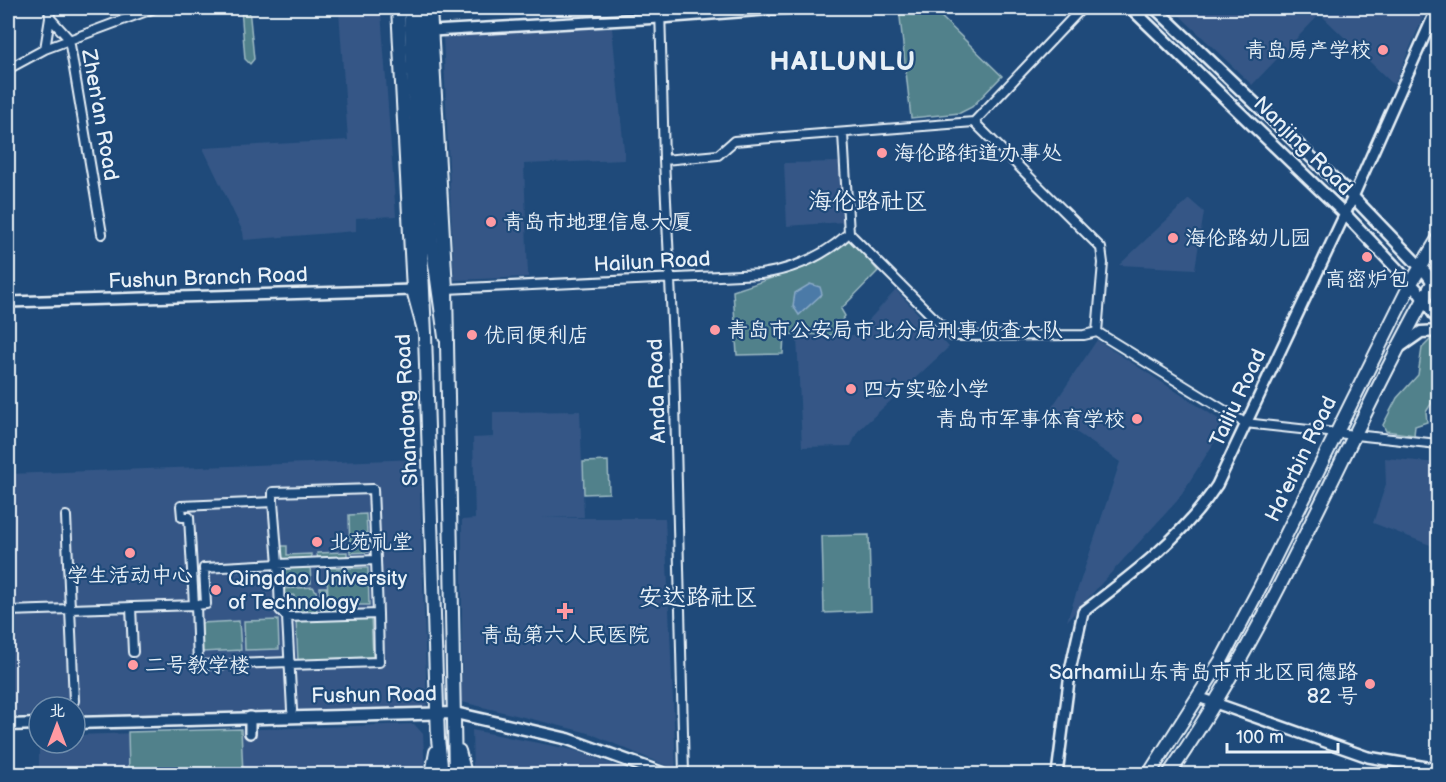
<svg xmlns="http://www.w3.org/2000/svg" width="1446" height="782" font-family="'Balsamiq Sans','LXGW WenKai TC',sans-serif">
	<style>
		.built { fill: #345786 }
		.green { fill: #51818b; stroke: #9cb9c2; stroke-width: 1.5 }
		.water { fill: #4b7aa7; stroke: #8aaac7; stroke-width: 1.5 }
		.lines { fill: none; stroke-linecap: round; stroke-linejoin: round }
		.minor-casing { stroke: #e8f1f8; stroke-width: 12 }
		.tertiary-casing { stroke: #e8f1f8; stroke-width: 14 }
		.secondary-casing { stroke: #e8f1f8; stroke-width: 15 }
		.primary-casing { stroke: #e8f1f8; stroke-width: 16 }
		.trunk-casing { stroke: #e8f1f8; stroke-width: 16 }
		.minor { stroke: #1f4a7a; stroke-width: 8 }
		.tertiary { stroke: #1f4a7a; stroke-width: 9 }
		.secondary { stroke: #1f4a7a; stroke-width: 10 }
		.primary { stroke: #1f4a7a; stroke-width: 12 }
		.trunk { stroke: #1f4a7a; stroke-width: 12 }
		.poi-dot { fill: #ff9aa2; stroke: #1f4a7a; stroke-width: 2 }
		.labels { text-anchor: middle; dominant-baseline: central; stroke-width: 4.5; stroke-linejoin: round; paint-order: stroke }
		.poi-label { font-size: 21px; fill: #e8f1f8; stroke: #1f4a7a; text-anchor: start }
		.street-label { font-size: 21px; fill: #e8f1f8; stroke: #1f4a7a }
		.quarter-label { font-size: 24px; fill: #e8f1f8; stroke: #1f4a7a }
		.district-label { font-size: 27px; font-weight: bold; letter-spacing: 1.5px; fill: #e8f1f8; stroke: #1f4a7a }
	</style>
	<rect width="100%" height="100%" fill="#1f4a7a"/>
	<filter id="ink" filterUnits="userSpaceOnUse"><feTurbulence type="fractalNoise" baseFrequency=".0167" numOctaves="2"/><feDisplacementMap in="SourceGraphic" scale="12" xChannelSelector="R" yChannelSelector="G"/><feConvolveMatrix kernelMatrix="1 2 1 2 8 2 1 2 1" color-interpolation-filters="sRGB"/></filter>
	<g filter="url(#ink)">
		<path class="built" d="M1177,8H1427L1394,85L1320,14L1252,85L1174,10Z
			M339,11H381L396,216L356,218V231L244,240L243,232L203,148L348,140Z
			M612,28L625,160L524,164L528,277L454,280L443,36Z
			M840,162L844,222L787,226L784,163Z
			M1189,199L1204,212L1195,269L1119,265Z
			M896,290L949,347L858,431L851,446L802,447L797,337L855,335Z
			M1097,340L1226,424L1177,501L1067,621L1120,462L1048,413Z
			M580,411L584,517L542,518H665L676,770L589,733L462,702V520L475,519L473,438L493,437V412Z
			M1385,458L1438,463V548L1373,523L1386,484Z
			M419,459L427,707L75,715V707H39V716L8,717V474Z
			M414,724L423,734L425,774H39V736V743H75V735Z
			M472,730L574,750L638,774H473Z"/>
		<path class="green" d="M241,8H249L254,59L250,64L245,59Z
			M899,8H932L1002,76L972,107L960,113L911,118Z
			M851,238L878,271L841,309L845,316L835,329V335L784,334L783,354L737,355L733,291C776,277 815,265 851,238Z
			M1434,336L1438,339V393L1426,412L1427,422L1415,426L1414,435L1386,431L1383,425L1397,398L1418,375L1422,348Z
			M608,461L609,493L584,494L583,462Z
			M366,514L368,552L350,553L349,515Z
			M869,535L871,611L824,613L822,536Z
			M280,546H287V555L311,554V560L281,561Z
			M347,552V558L318,560L317,553Z
			M310,565L311,583L280,585L279,566Z
			M327,568H368L369,605H327L337,606L338,612H321L320,587H326L328,602Z
			M313,587L316,591L317,612L295,613L294,595L280,596V589Z
			M371,617L373,657L298,660L296,620Z
			M278,620L279,649L245,650L244,621Z
			M239,621L241,650L202,652L201,623Z
			M241,729L243,774H185V770L129,771L128,732Z"/>
		<path class="water" d="M810,284L820,287L822,294L799,315L793,306L795,293Z"/>
		<g class="lines">
			<g class="minor-casing">
				<path id="minor" d="M49,8L50,18L69,39L102,234
					M660,8L664,160L674,361L684,774
					M45,49L155,8
					M8,69L45,49L50,18
					M974,122L1101,248L1103,263L1097,332
					M843,134L849,233L952,336L1084,335L1097,332
					M664,160L718,155L734,141L974,122L1082,8
					M446,289L761,274C795,269 824,256 849,233
					M1097,332L1245,423L1438,444
					M273,502L278,564L204,568L206,604L196,605L198,665L290,662
					M66,516L74,701
					M194,605L189,517H182L181,506L273,502V492L373,489L376,560
					M131,607L133,652
					M8,611L196,605
					M287,617L378,614L376,560L278,564L280,610L287,617L292,710
					M290,665L379,662L378,614"/>
			</g>
			<g class="tertiary-casing">
				<path id="tertiary" d="M432,31L660,18L790,8
					M8,305V302L413,290
					M1198,697L1368,757L1438,769
					M250,717V733
					M1057,774L1071,666L1083,612C1132,575 1183,537 1217,485L1353,197L1437,8"/>
			</g>
			<g class="secondary-casing">
				<path id="secondary" d="M1131,8L1345,214L1418,291L1438,320
					M1155,8L1353,197L1427,274L1438,290
					M1401,346L1421,332L1438,331
					M75,723L455,713L568,739L665,774
					M8,725L39,724"/>
			</g>
			<g class="primary-casing">
				<path id="primary" d="M398,8L413,290L425,334L438,739L442,774
					M430,8L446,289L455,774
					M459,751L465,774
					M432,774L436,752"/>
			</g>
			<g class="trunk-casing">
				<path id="trunk" d="M410,8L425,334
					M420,8L432,243L445,337
					M1149,774L1222,659L1259,589L1411,283L1438,239
					M1169,774C1277,618 1345,439 1438,274"/>
			</g>
			<use href="#minor" class="minor"/>
			<use href="#tertiary" class="tertiary"/>
			<use href="#secondary" class="secondary"/>
			<use href="#primary" class="primary"/>
			<use href="#trunk" class="trunk"/>
		</g>
	</g>
	<g class="poi-dot">
		<circle cx="1383" cy="50" r="6"/>
		<circle cx="882" cy="153" r="6"/>
		<circle cx="491" cy="222" r="6"/>
		<circle cx="1173" cy="238" r="6"/>
		<circle cx="1367" cy="257" r="6"/>
		<circle cx="715" cy="330" r="6"/>
		<circle cx="472" cy="335" r="6"/>
		<circle cx="851" cy="389" r="6"/>
		<circle cx="1137" cy="419" r="6"/>
		<circle cx="317" cy="542" r="6"/>
		<circle cx="130" cy="553" r="6"/>
		<circle cx="216" cy="590" r="6"/>
		<path d="M562 602h6v6h6v6h-6v6h-6v-6h-6v-6h6z"/>
		<circle cx="133" cy="665" r="6"/>
		<circle cx="1370" cy="684" r="6"/>
	</g>
	<g class="labels">
		<g class="poi-label">
			<text x="1371" y="50" text-anchor="end">青岛房产学校</text>
			<text x="894" y="153">海伦路街道办事处</text>
			<text x="503" y="222">青岛市地理信息大厦</text>
			<text x="1185" y="238">海伦路幼儿园</text>
			<text x="1367" y="279" text-anchor="middle">高密炉包</text>
			<text x="727" y="330">青岛市公安局市北分局刑事侦查大队</text>
			<text x="484" y="335">优同便利店</text>
			<text x="863" y="389">四方实验小学</text>
			<text x="1125" y="419" text-anchor="end">青岛市军事体育学校</text>
			<text x="329" y="542">北苑礼堂</text>
			<text x="130" y="575" text-anchor="middle">学生活动中心</text>
			<text x="228" y="578">Qingdao University<tspan x="228" dy="24">of Technology</tspan></text>
			<text x="565" y="635" text-anchor="middle">青岛第六人民医院</text>
			<text x="145" y="665">二号教学楼</text>
			<text x="1358" y="672" text-anchor="end">Sarhami山东青岛市市北区同德路<tspan x="1358" dy="24">82 号</tspan></text>
		</g>
		<g class="street-label">
			<text transform="translate(100 115) rotate(80)">Zhen'an Road</text>
			<text transform="translate(1303 146) rotate(45)">Nanjing Road</text>
			<text transform="translate(652 262) rotate(-3)">Hailun Road</text>
			<text transform="translate(208 278) rotate(-2)">Fushun Branch Road</text>
			<text transform="translate(657 391) rotate(-92)">Anda Road</text>
			<text transform="translate(1238 398) rotate(-65)">Tailiu Road</text>
			<text transform="translate(407 410) rotate(-93)">Shandong Road</text>
			<text transform="translate(1301 459) rotate(-64)">Ha'erbin Road</text>
			<text transform="translate(374 695) rotate(-1)">Fushun Road</text>
		</g>
		<g class="quarter-label">
			<text x="868" y="201">海伦路社区</text>
			<text x="698" y="597">安达路社区</text>
		</g>
		<g class="district-label">
			<text x="843" y="62">HAILUNLU</text>
		</g>
	</g>
	<rect width="1446" height="782" fill="none" stroke="#1f4a7a" stroke-width="30"/>
	<rect x="15" y="15" width="1416" height="752" fill="none" stroke="#e8f1f8" stroke-width="2" filter="url(#ink)"/>
	<g transform="translate(57 725)"><circle r="28" fill="#1f4a7a" stroke="#6f8dac" stroke-width="1.5"/>
	<path d="M0-4.5L10 22L0 15L-10 22Z" fill="#ff9aa2"/>
	<text y="-9" font-size="16" font-weight="bold" text-anchor="middle" fill="#e8f1f8">北</text>
	</g>
	<path d="M1227 743v9h111v-9" fill="none" stroke="#e8f1f8" stroke-width="3"/>
	<text x="1236" y="743" font-size="18" fill="#e8f1f8" stroke="#1f4a7a" stroke-width="4.5" paint-order="stroke">100 m</text>
</svg>
